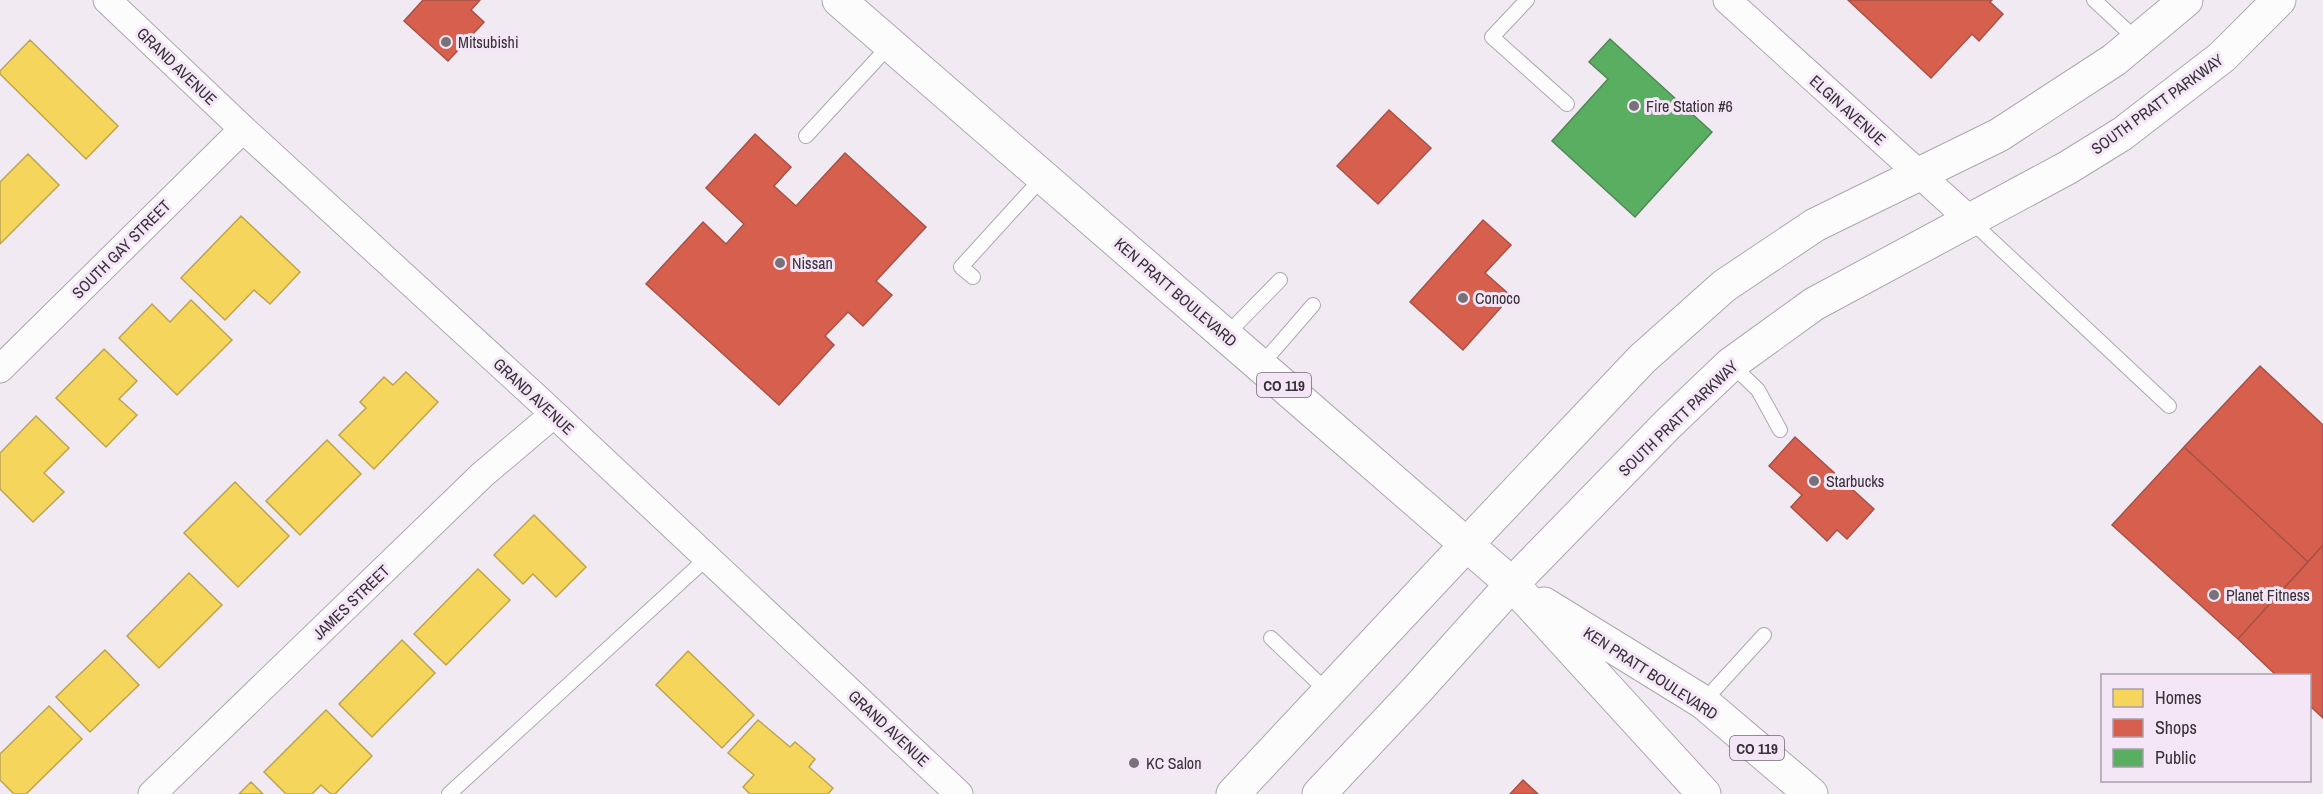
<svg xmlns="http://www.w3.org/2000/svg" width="2323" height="794" font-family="'Archivo Narrow',sans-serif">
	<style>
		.homes { fill: #f6d55c; stroke: #bca451; stroke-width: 1.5 }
		.shops { fill: #d6604d; stroke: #a65246; stroke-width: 1.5 }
		.public { fill: #5aae61; stroke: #4f8854; stroke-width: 1.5 }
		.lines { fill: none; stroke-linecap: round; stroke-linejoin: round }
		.service-casing { stroke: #ada7ae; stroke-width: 16 }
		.minor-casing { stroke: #ada7ae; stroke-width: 29 }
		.tertiary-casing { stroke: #ada7ae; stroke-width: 35 }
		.secondary-casing { stroke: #ada7ae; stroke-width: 35 }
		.trunk-casing { stroke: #ada7ae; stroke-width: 35 }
		.service { stroke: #fdfcfd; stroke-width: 14 }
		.minor { stroke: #fdfcfd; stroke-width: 27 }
		.tertiary { stroke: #fdfcfd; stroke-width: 33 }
		.secondary { stroke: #fdfcfd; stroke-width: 33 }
		.trunk { stroke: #fdfcfd; stroke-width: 33 }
		.poi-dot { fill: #777279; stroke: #f4e6f7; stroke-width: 2 }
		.labels { text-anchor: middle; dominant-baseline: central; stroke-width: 6; stroke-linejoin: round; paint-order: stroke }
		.shield { fill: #f4e6f7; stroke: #6f6771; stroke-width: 1.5 }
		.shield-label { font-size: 15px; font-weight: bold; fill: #363137 }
		.poi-label { font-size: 16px; fill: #363137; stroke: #f4e6f7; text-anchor: start }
		.street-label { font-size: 16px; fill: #363137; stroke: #f4e6f7 }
	</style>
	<rect width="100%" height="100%" fill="#f1eaf3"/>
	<path class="homes" d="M30,40L118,126L86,159L0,74V71Z
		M28,154L59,185L0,244V182Z
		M241,216L300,272L270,304L254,290L225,320L181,278Z
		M191,300L232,340L177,395L119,338L152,304L170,322Z
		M104,349L137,381L119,399L137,415L106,447L56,398Z
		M406,372L438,402L374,469L339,435L366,408L360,402L384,377L393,385Z
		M36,416L69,448L44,473L64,492L33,522L0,489V453Z
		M327,440L361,474L300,535L266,501Z
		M235,482L289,536L238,587L184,533Z
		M534,515L586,567L556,597L533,574L523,584L494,555Z
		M478,569L510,600L446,665L414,634Z
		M189,573L222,605L159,668L127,636Z
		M402,640L435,673L372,737L339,704Z
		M105,650L139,685L90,732L56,697Z
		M688,651L754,715L722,748L656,685Z
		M49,706L82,739L26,794H14L0,780V754Z
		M326,710L372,756L335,794H331L321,785L312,794H286L264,772Z
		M758,720L790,747L795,742L815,759L809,767L833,788L828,794H750L743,787L754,775L728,753Z
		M251,782L263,794H239Z"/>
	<path class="shops" d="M423,0H480L471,10L484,22L448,61L404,21Z
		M1848,0H1992L1990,2L2003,14L1979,41L1972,34L1931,78Z
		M1389,110L1431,148L1378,204L1337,166Z
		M755,134L791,167L774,186L796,206L845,153L926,227L876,281L892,295L863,326L848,312L825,336L834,345L779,405L646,284L703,222L726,244L744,224L706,188Z
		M1483,220L1511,245L1485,273L1511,296L1463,350L1410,302Z
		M2260,366L2323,425V545L2308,562L2184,447Z
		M1795,437L1874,509L1847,539L1837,530L1827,541L1791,507L1802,495L1769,466Z
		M2184,447L2308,562L2238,639L2112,525Z
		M2323,545V718L2310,706V676H2277L2238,639Z
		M1523,780L1538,794H1510Z"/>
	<path class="public" d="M1610,39L1712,132L1635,217L1552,141L1608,79L1589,62Z"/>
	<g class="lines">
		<g class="service-casing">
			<path id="service" d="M1527,0L1492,37L1567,104
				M2094,0L2138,41
				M806,136L890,45
				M1970,220L2169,406
				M973,277L961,267L1043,177
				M1226,335L1280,280
				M1731,364L1758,390L1780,430
				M1261,365L1313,305
				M1271,638L1328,692
				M1703,702L1764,635
				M449,794L707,558"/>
		</g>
		<g class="minor-casing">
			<path id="minor" d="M107,0L243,129L539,400L959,794
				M1727,0L1970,220
				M0,369L243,129
				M152,794L482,475L554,414"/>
		</g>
		<g class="tertiary-casing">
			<path id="tertiary" d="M1233,794L1467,544
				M1319,794L1415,692L1512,584"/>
		</g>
		<g class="secondary-casing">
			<path id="secondary" d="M1467,544L1642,359L1724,286L1815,225L1999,135L2114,60L2186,0
				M1512,584L1668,424L1731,364L1814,304L2067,168L2122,134L2222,57L2279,0"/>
		</g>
		<g class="trunk-casing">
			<path id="trunk" d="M839,0L1512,584L1704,794
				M1544,604L1703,702L1811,794"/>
		</g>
		<use href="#service" class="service"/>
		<use href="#minor" class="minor"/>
		<use href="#tertiary" class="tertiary"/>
		<use href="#secondary" class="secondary"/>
		<use href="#trunk" class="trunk"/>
	</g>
	<g class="poi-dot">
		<circle cx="446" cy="42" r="6"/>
		<circle cx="1634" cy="106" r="6"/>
		<circle cx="780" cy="263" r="6"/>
		<circle cx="1463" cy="298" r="6"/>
		<circle cx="1814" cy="481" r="6"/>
		<circle cx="2214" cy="595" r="6"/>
		<circle cx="1134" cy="763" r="6"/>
	</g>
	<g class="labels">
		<g class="shield">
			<rect x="1257" y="373" width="54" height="24" rx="4.5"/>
			<rect x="1730" y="736" width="54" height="24" rx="4.5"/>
		</g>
		<g class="shield-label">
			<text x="1284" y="385">CO 119</text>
			<text x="1757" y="748">CO 119</text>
		</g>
		<g class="poi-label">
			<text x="458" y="42">Mitsubishi</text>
			<text x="1646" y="106">Fire Station #6</text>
			<text x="792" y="263">Nissan</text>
			<text x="1475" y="298">Conoco</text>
			<text x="1826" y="481">Starbucks</text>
			<text x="2226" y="595">Planet Fitness</text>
			<text x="1146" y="763">KC Salon</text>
		</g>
		<g class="street-label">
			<text transform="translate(177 66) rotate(44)">GRAND AVENUE</text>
			<text transform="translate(2157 104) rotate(-36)">SOUTH PRATT PARKWAY</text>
			<text transform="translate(1848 110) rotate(42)">ELGIN AVENUE</text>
			<text transform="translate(121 249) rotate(-45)">SOUTH GAY STREET</text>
			<text transform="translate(1176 292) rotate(41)">KEN PRATT BOULEVARD</text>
			<text transform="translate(534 396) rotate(43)">GRAND AVENUE</text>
			<text transform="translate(1678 418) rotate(-44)">SOUTH PRATT PARKWAY</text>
			<text transform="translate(351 602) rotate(-44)">JAMES STREET</text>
			<text transform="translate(1651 673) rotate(33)">KEN PRATT BOULEVARD</text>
			<text transform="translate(889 728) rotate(43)">GRAND AVENUE</text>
		</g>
	</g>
	<rect x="2101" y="674" width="210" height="108" fill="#f4e6f7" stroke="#a89eaa" stroke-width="1.5"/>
	<rect x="2113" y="689" width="30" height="18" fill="#f6d55c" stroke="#a89eaa" stroke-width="1.5"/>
	<text x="2155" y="704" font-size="18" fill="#363137">Homes</text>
	<rect x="2113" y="719" width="30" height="18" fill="#d6604d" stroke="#a89eaa" stroke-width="1.5"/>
	<text x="2155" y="734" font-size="18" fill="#363137">Shops</text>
	<rect x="2113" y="749" width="30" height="18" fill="#5aae61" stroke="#a89eaa" stroke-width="1.5"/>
	<text x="2155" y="764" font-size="18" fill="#363137">Public</text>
</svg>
